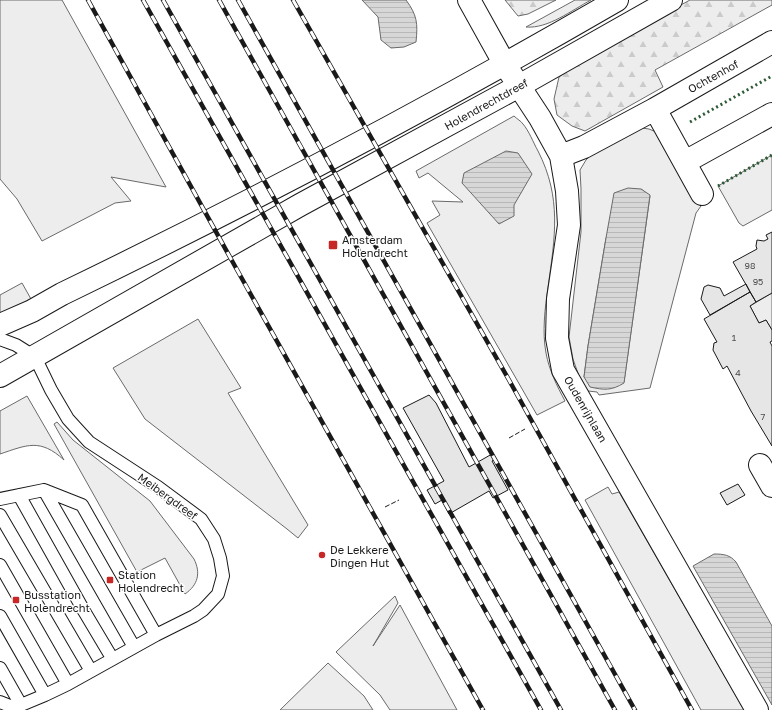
<svg xmlns="http://www.w3.org/2000/svg" width="772" height="710" font-family="'Golos Text',sans-serif">
	<style>
		.green { fill: #ededed; stroke: #6a6a6a; fill-rule: evenodd }
		.forest { fill: url(#forest-firs); stroke: #6a6a6a }
		.water { fill: url(#water-rules); stroke: #6a6a6a }
		.building { fill: #e6e6e6; stroke: #1a1a1a }
		.lines { fill: none; stroke-linecap: round; stroke-linejoin: round }
		.lane-casing { stroke: #1a1a1a; stroke-width: 14 }
		.street-casing { stroke: #1a1a1a; stroke-width: 24 }
		.secondary-casing { stroke: #1a1a1a; stroke-width: 24 }
		.lane { stroke: #fff; stroke-width: 12 }
		.street { stroke: #fff; stroke-width: 22 }
		.secondary { stroke: #fff; stroke-width: 22 }
		.rail-casing { stroke: #1a1a1a; stroke-width: 4.5 }
		.rail { stroke: #fff; stroke-width: 3; stroke-dasharray: 9; stroke-linecap: butt }
		.hedge { stroke: #2b5a34; stroke-width: 3; stroke-dasharray: 2 3; stroke-linecap: butt }
		.fence { stroke: #1a1a1a; stroke-width: 1; stroke-dasharray: 5 2; stroke-linecap: butt }
		.poi-dot { fill: #c62828; stroke: #fff; stroke-width: 1.5 }
		.labels { text-anchor: middle; dominant-baseline: central; stroke-width: 3; stroke-linejoin: round; paint-order: stroke }
		.number-label { font-size: 9px; fill: #4d4d4d }
		.street-label { font-size: 11px; fill: #1a1a1a; stroke: #fff }
		.poi-label { font-size: 11px; fill: #1a1a1a; stroke: #fff; text-anchor: start }
	</style>
	<defs>
		<pattern id="forest-firs" width="22" height="20" patternUnits="userSpaceOnUse"><rect width="22" height="20" fill="#ededed"/><path d="M5 1l3.5 6h-7zM16 11l3.5 6h-7z" fill="#cbcbcb"/></pattern>
		<pattern id="water-rules" width="6" height="5" patternUnits="userSpaceOnUse"><rect width="6" height="5" fill="#d7d7d7"/><path d="M0 2.5h6" fill="none" stroke="#b8b8b8"/></pattern>
	</defs>
	<rect width="100%" height="100%" fill="#fff"/>
	<path class="green" d="M0,0H62L166,187L111,177L131,201L115,203L42,241L17,199L0,179Z
		M575,0H591C572,10 548,29 526,27Z
		M514,116C517,119 521,121 523,124C529,131 533,142 538,151C562,198 555,237 548,287C545,308 542,332 546,353C549,370 557,386 565,401L537,415L427,223L440,215L432,201L463,202L428,173L419,178L416,171Z
		M642,128L649,129L656,132L679,167L701,206L696,213L650,388L599,395L597,392L588,391L581,382L573,359L569,337L581,232V189L580,170L586,160L593,153ZM641,189L650,196L624,382L584,377L588,346L606,238Z
		M772,155V210L743,226L739,223L718,186Z
		M22,283L31,299L0,316V295Z
		M772,293V330L766,320L759,323L750,306Z
		M198,319L241,388L228,393L308,525L298,538L287,529L145,419L113,368Z
		M27,396L64,460C40,438 27,445 0,454V411Z
		M57,422L73,440L150,501L194,559C201,573 198,585 185,594L165,558L137,572L54,424Z
		M608,487L612,494L619,492L744,710H701L585,500Z
		M395,596L398,603L373,646L400,605L457,710H390L380,695L336,652Z
		M328,663L364,696L373,710H280Z"/>
	<path class="forest" d="M505,0H556L528,14L518,16Z
		M690,0H772V5L655,70L663,87L585,131L572,126L557,115L554,99L559,77L597,51Z"/>
	<path class="water" d="M362,0H406C417,15 418,23 416,42L404,47L391,48L381,40L378,17Z
		M506,151L518,153L532,174L514,205V216L499,224L462,183L464,173Z
		M628,188L641,189L650,195L624,383C611,391 604,390 590,387L584,377L588,346L606,238L614,193Z
		M714,554C724,554 730,555 736,562L772,626V705L693,566Z"/>
	<path class="building" d="M772,232V293L756,302L733,262L757,249L756,246L757,240L764,241L768,239L766,235Z
		M746,284L750,292L710,315L701,299L704,287L708,285L720,288L724,296Z
		M750,292L756,302L750,306L759,323L766,320L772,330V341L770,342L772,346V446L751,411L727,366L723,369L713,350L714,343L717,342L704,319Z
		M429,395L436,403L469,467L492,454L495,459L492,461L508,490L493,498L489,491L449,514L442,500L435,504L427,490L444,481L403,408Z
		M738,484L745,495L727,505L720,493Z"/>
	<g class="lines">
		<g class="lane-casing">
			<path id="lane" d="M0,339L16,345L35,357L51,390L68,419L89,442L158,487L201,519L214,539L220,558L223,576L218,594L203,610L194,616L156,635L68,684L45,695L21,705L10,706L0,702
				M44,490L134,647
				M19,495L84,611L112,658
				M0,499L44,490L82,505L156,635
				M0,515L91,671
				M0,565L68,684
				M0,616L45,695
				M0,668L21,705"/>
		</g>
		<g class="street-casing">
			<path id="street" d="M469,0L504,63L540,118L561,156L567,191L569,225L558,299L557,338L563,370L757,710
				M561,156L584,147L655,109
				M685,162L772,114
				M702,194L655,109L772,42
				M760,465L772,486"/>
		</g>
		<g class="secondary-casing">
			<path id="secondary" d="M0,325L32,311L62,294C250,203 436,105 617,0
				M0,376L300,205L519,86L671,0"/>
		</g>
		<use href="#lane" class="lane"/>
		<use href="#street" class="street"/>
		<use href="#secondary" class="secondary"/>
		<g class="rail-casing">
			<path id="rail" d="M88,0L231,259L483,710
				M143,0L541,710
				M163,0L561,710
				M219,0L615,710
				M238,0L635,710
				M293,0L509,380L692,710"/>
		</g>
		<use href="#rail" class="rail"/>
		<path class="hedge" d="M690,122L772,76
			M718,186L772,155"/>
		<path class="fence" d="M509,438L525,429
			M385,507L399,500"/>
	</g>
	<g class="poi-dot">
		<rect x="328" y="240" width="10" height="10" rx="2"/>
		<circle cx="322" cy="555" r="4"/>
		<rect x="106" y="576" width="8" height="8" rx="2"/>
		<rect x="12" y="596" width="8" height="8" rx="2"/>
	</g>
	<g class="labels">
		<g class="number-label">
			<text x="750" y="265">98</text>
			<text x="758" y="281">95</text>
			<text x="734" y="337">1</text>
			<text x="738" y="372">4</text>
			<text x="763" y="416">7</text>
		</g>
		<g class="street-label">
			<text transform="translate(713 76) rotate(-29)">Ochtenhof</text>
			<text transform="translate(486 104) rotate(-29)">Holendrechtdreef</text>
			<text transform="translate(586 409) rotate(60)">Oudenrijnlaan</text>
			<text transform="translate(168 496) rotate(36)">Meibergdreef</text>
		</g>
		<g class="poi-label">
			<text x="342" y="239">Amsterdam<tspan x="342" dy="13">Holendrecht</tspan></text>
			<text x="330" y="549">De Lekkere<tspan x="330" dy="13">Dingen Hut</tspan></text>
			<text x="118" y="574">Station<tspan x="118" dy="13">Holendrecht</tspan></text>
			<text x="24" y="594">Busstation<tspan x="24" dy="13">Holendrecht</tspan></text>
		</g>
	</g>
</svg>
